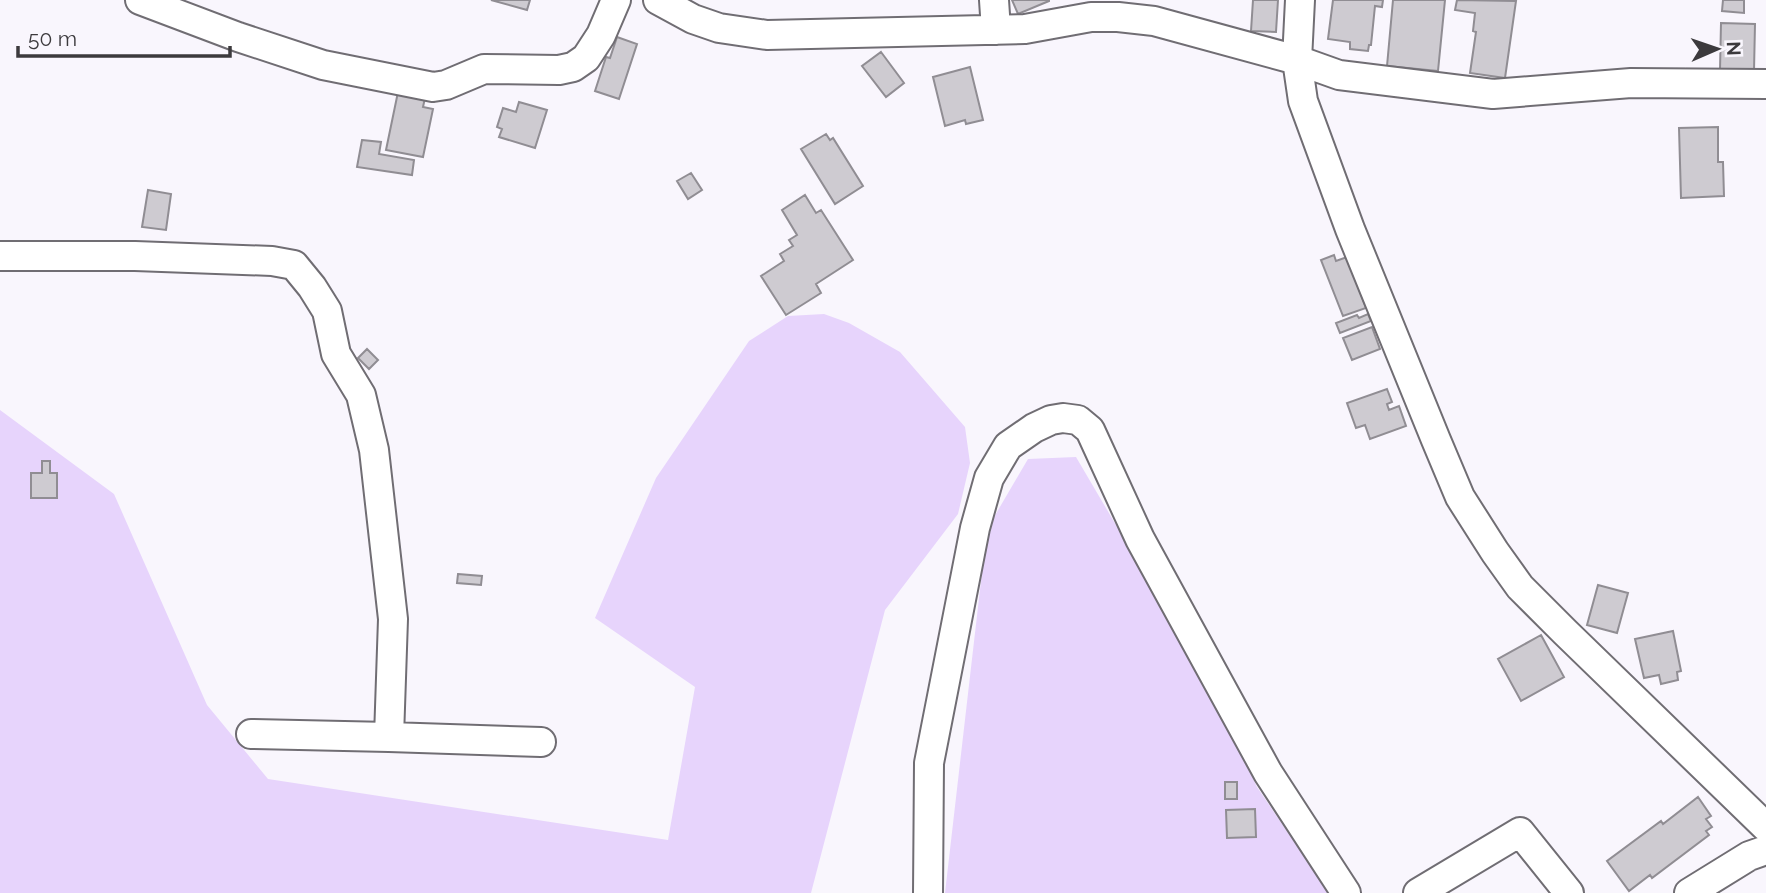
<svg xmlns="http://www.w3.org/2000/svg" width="1766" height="893" font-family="Raleway,sans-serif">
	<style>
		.green { fill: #e7d4fc }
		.building { fill: #cecbd1; stroke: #908d93; stroke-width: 2 }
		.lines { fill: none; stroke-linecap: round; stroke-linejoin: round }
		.minor-casing { stroke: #706d73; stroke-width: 32 }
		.minor { stroke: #fff; stroke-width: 28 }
	</style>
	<rect width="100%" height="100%" fill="#f9f6fd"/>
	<path class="green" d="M824,314L849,323L900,352L965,427L970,463L958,514L885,610L811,893H0V410L114,494L207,705L268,779L668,840L695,687L595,618L656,478L749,341L788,316Z
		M1076,457L1207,680L1257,787L1329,893H945L987,529L1028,459Z"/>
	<path class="building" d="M491,0H530L527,10Z
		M1012,0H1049V1L1018,14Z
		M1253,0H1278L1276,32L1251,31Z
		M1333,0H1383L1382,7L1375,6L1371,45H1369L1368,51L1350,49V42L1328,39Z
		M1393,0H1445L1438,71L1387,66Z
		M1457,0L1516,1L1505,78L1470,73L1476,32L1473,31L1475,13L1455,10Z
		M1723,0H1744V13L1722,11Z
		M1721,23L1755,24L1754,71L1720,70Z
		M617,37L637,44L619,99L595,91L606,57L610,58Z
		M881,52L904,83L886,97L862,66Z
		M970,67L983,120L966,124L965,120L945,126L933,77Z
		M398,92L425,98L423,107L433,109L423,157L386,150Z
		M519,102L547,110L535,148L499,137L502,129L497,127L503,108L516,112Z
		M1718,127V162H1723L1724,196L1681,198L1679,128Z
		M826,134L830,140L833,138L863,186L835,204L801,149Z
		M362,140L381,142L379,154L414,160L412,175L357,167Z
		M691,173L702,190L688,199L677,181Z
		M148,190L171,194L166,230L142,227Z
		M805,195L816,213L821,210L853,260L816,284L821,293L786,315L761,276L784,261L780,254L793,246L789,240L797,235L782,210Z
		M1334,255L1336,261L1347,257L1366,308L1343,316L1321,260Z
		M1368,314L1371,321L1340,333L1336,323L1357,315L1359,318Z
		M1372,327L1380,349L1352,360L1343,338Z
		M367,349L378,360L369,369L358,358Z
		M1387,389L1392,402L1387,404L1389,410L1399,406L1406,426L1370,439L1365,425L1356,428L1347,403Z
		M42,461H50V473H57V498H31V473H42Z
		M458,574L482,576L481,585L457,583Z
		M1598,585L1628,593L1617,633L1587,625Z
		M1673,631L1681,671L1677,672L1678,680L1661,684L1659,675L1644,678L1635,639Z
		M1541,635L1564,677L1521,701L1498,659Z
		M1225,782H1237V799H1225Z
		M1698,797L1711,816L1706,819L1712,827L1706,831L1709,835L1652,878L1650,875L1629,891L1607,861L1661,821L1663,824Z
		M1255,809L1256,837L1227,838L1226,810Z"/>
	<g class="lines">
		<g class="minor-casing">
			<path id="minor" d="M140,0L238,37L323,65L433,87L446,85L484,69L559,70L573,67L586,58L601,35L616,0
				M658,0L693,19L719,28L767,35L1025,29L1091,17H1118L1154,21L1297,60L1339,75L1493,94L1631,83L1766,84
				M994,0L996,30
				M1300,0L1297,60L1303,101L1350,229L1436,440L1460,497L1495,552L1520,587L1565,632L1766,827
				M0,256H135L272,261L294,265L312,287L327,311L336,354L361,395L374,450L393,619L389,737L541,742
				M251,734L389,737
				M928,893L929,763L975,528L989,478L1008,446L1034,428L1051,420L1063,418L1078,420L1090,430L1140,539L1268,773L1346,893
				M1418,893L1520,832L1569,893
				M1689,893L1749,856L1766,850"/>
		</g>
		<use href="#minor" class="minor"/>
	</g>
	<g transform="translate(1717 49) rotate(88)" stroke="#f9f6fd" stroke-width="5" paint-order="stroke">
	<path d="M0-5L12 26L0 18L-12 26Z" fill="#3c3a3d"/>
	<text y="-10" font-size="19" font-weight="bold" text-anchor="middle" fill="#3c3a3d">N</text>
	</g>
	<path d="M18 46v10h212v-10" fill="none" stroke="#3c3a3d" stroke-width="3.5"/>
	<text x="28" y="46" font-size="21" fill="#3c3a3d" stroke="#f9f6fd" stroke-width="5" paint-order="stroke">50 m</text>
</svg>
